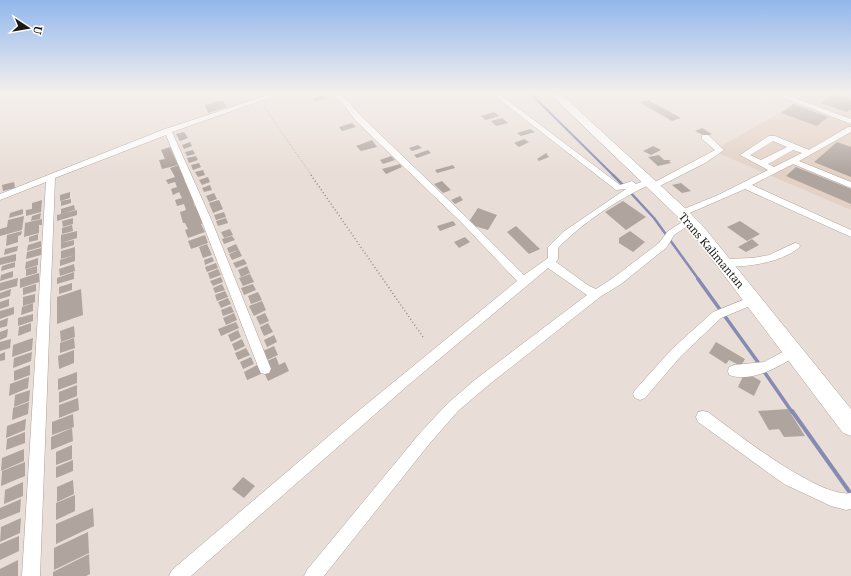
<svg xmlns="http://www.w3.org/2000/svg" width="851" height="576" font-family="'Noto Serif',serif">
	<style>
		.built { fill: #e3d1c5 }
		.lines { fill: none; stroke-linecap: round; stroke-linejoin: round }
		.stream-far3 { stroke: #858bb2; stroke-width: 2 }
		.stream-far2 { stroke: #858bb2; stroke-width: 2.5 }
		.stream-far1 { stroke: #858bb2; stroke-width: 3.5 }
		.stream { stroke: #858bb2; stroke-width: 4 }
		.building { fill: #afa49e }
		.minor-casing { stroke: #aca19b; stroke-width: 1 }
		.highway-casing { stroke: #aca19b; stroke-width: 1 }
		.path-far1 { stroke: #918984; stroke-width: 1; stroke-dasharray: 0.5 2; stroke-linecap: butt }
		.path { stroke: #918984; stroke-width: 1.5; stroke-dasharray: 1 2.5; stroke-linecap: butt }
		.minor { fill: #fff; fill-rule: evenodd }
		.highway { fill: #fff; fill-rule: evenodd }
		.labels { text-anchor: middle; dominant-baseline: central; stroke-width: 3; stroke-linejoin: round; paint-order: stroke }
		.street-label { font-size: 11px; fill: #1d1917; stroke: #fff }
	</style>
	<rect width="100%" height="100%" fill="#e9ded7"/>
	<path class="built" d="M814,93H851V210L713,151Z"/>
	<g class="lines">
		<path class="stream-far3" d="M530,93L614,176"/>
		<path class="stream-far2" d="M613,175L625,187
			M629,191L654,218L699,280"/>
		<path class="stream-far1" d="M698,279L760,365
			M763,370L792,412"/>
		<path class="stream" d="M792,411L851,494"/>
	</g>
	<path class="building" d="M834,94L851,99V109L847,112L821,103Z
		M324,95L326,98L315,102L312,99Z
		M648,100L681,118L672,121L639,102Z
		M216,101H223L227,107L208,113L205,105Z
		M793,104L828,117L817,126L781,113Z
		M494,112L499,116L486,120L481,116Z
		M502,118L508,123L496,126L491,121Z
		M352,123L356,127L342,131L339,127Z
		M702,128L712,134L705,136L695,131Z
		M530,129L535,132L521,136L517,133Z
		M184,132L188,138L180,141L176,134Z
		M524,139L529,142L519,147L514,143Z
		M372,140L377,147L361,151L356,146Z
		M190,142L192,146L184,149L182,145Z
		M837,142L851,147V177L814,162Z
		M418,145L422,148L412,151L409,148Z
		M653,146L661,150L651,155L643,151Z
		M170,147L178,165L162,169L159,160L165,159L161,150Z
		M193,150L195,154L187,156L185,152Z
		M428,150L431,153L417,158L414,155Z
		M546,153L549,157L539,161L537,159Z
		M659,155L664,160H671L669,161L671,163L658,166L648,157Z
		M196,156L198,160L189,163L187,158Z
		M391,156L395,160L383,164L380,160Z
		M199,163L201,167L193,170L191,165Z
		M400,164L402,167L386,174L382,169Z
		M179,165L180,170L183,169L187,179L184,180L186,184L191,195L194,194L196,200L193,201L195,207L198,206L204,223L201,224L205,232L188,238L185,230L188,229L185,223H183L180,212L186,210L184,204L177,206L175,200L182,198L179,192L173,195L171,189L177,187L175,182L168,184L166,180L175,177L170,168Z
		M453,165L455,168L437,173L435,170Z
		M796,167L851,189V204L786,176Z
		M203,170L205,175L198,177L195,172Z
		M208,177L210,182L202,185L199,180Z
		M442,181L451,190L443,193L434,184Z
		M14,182L15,188L3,191L2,185Z
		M681,183L691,191L682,193L672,185Z
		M210,185L212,190L204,192L202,188Z
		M70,192V198L60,201V195Z
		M214,193L217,199L209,202L206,196Z
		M460,196L463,200L455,204L451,200Z
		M71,199V203L61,206V201Z
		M42,200L41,212L26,216V210L32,209V203Z
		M219,200L223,209L213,213L209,203Z
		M623,201L646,217L626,230L605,212Z
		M74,205L75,210L61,214V209Z
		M478,208L497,215L488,230L464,223L467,219L470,220Z
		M23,209V214L9,218L10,213Z
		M77,210V215L57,221V215Z
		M224,212L226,217L216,220L214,215Z
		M41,213L40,219L31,221L32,216Z
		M24,216L22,230L0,236V229L7,227L8,220Z
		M73,218V224L63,227L62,221Z
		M226,218L228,223L218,226L216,221Z
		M42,219V225H39V233L24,237L25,223Z
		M453,221L456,225L440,231L437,226Z
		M740,221L760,234L747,241L727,227Z
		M72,225L73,231L62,234V228Z
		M516,226L540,249L529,254L507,232Z
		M230,229L233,235L224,238L221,232Z
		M22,231L21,235L18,236V242L6,246L7,235Z
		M77,231V238L61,243V235Z
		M630,231L645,242L633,252L619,243V238Z
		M38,234V240L29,242V237Z
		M205,235L208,243L191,249L188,241Z
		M232,236L235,240L224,244L222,239Z
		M465,237L470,242L459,248L454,242Z
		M752,239L759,245L746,252L738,247Z
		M74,240V245L61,249V243Z
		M41,241V247L27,251L28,245Z
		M207,244L212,255L203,258L199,247Z
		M236,244L239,250L229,253L227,248Z
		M18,246L17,251L4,255L5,249Z
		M75,247V255L61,259V251Z
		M41,248V255L26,259L27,252Z
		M239,250L242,256L232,260L229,254Z
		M16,254V261L0,265V258Z
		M75,255V261L60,266V260Z
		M212,257L214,261L205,265L204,260Z
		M38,258V265L25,269L26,262Z
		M244,259L247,264L236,268L233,263Z
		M15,262V267L1,271L2,266Z
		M216,263L218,268L207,272L205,267Z
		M74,264L75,271L60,276L59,269Z
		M37,266V273L26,276V269Z
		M247,266L250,273L241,277L238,270Z
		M218,269L221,275L210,279L208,273Z
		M13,271V277L0,281L1,275Z
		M74,272V279L57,284V278Z
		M39,273V282L20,288V279Z
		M250,274L254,282L243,286L239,278Z
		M221,277L223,282L213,286L210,281Z
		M18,278L17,286L0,291V283Z
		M72,283V290L59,294V287Z
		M36,284V291L23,295V288Z
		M222,284L225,290L215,293L213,288Z
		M253,284L256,290L244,295L241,288Z
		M11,289L10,296L0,299V293Z
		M81,289L83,315L57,324V297Z
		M225,291L228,297L217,301L215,295Z
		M258,292L262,300L251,304L248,296Z
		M35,294V302L23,306V297Z
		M228,298L231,304L221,308L218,302Z
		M9,299V306L0,309V302Z
		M262,301L266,310L254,316L249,306Z
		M33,303V311L21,315L22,307Z
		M231,306L234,312L223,316L221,310Z
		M14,307V314L0,319V311Z
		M234,313L237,320L226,325L223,318Z
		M265,313L269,321L260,325L256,317Z
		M33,314V321L18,326V318Z
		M8,318L7,326L0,328V321Z
		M236,322L239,328L221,336L218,329Z
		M31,323V331L18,336L19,327Z
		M268,323L273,332L264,336L260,327Z
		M74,326L75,337L61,342L60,331Z
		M8,329L7,337L0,340V332Z
		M238,330L241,337L231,342L228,335Z
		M274,335L277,342L267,347L264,340Z
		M33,338L32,350L12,357L13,345Z
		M74,338L75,348L60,353V343Z
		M11,339L10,348L0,351V342Z
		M242,339L245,346L235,351L232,344Z
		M716,342L745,359L741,366L729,360L726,364L709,353Z
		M274,346L278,355L267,360L263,351Z
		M246,348L250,355L238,360L235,353Z
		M74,350V363L59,369L58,356Z
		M5,352V360L0,361V354Z
		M32,352L31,361L13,368L14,358Z
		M251,357L254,364L243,369L240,362Z
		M276,357L279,365L285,362L289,371L268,381L264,372L265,362Z
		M30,365V375L14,381V371Z
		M257,365L261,374L247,380L244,372Z
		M77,372V383L58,390V379Z
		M745,372L761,381L754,396L738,387Z
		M29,377L28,388L9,396L10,384Z
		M77,385V396L59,403V392Z
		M30,390L29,401L14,407L15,395Z
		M78,398L79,410L59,418V405Z
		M29,402L28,414L12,420L13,408Z
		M788,409L805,436L784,437L779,429L769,430L758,411Z
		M73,414L74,427L52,435V422Z
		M26,419L25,430L6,438L7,426Z
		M72,428L73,441L51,450V437Z
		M25,432V443L6,450L7,439Z
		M72,445V459L56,465V452Z
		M24,449V461L1,471L2,458Z
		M73,460V471L56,478V467Z
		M25,462V476L1,486L2,471Z
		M243,477L255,486L244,498L232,489Z
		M73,480L74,494L57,502V487Z
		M23,482V496L4,504L5,490Z
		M75,495V511L56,520V503Z
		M21,499L20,512L0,520V508Z
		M93,508L94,526L56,544V524Z
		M21,518L20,533L0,542L1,527Z
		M88,532L89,553L54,570V548Z
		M19,536V551L0,560V544Z
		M89,554L90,574L86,576H53V572Z
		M18,560V576H0V569Z"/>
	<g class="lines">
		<g class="minor-casing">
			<path id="minor" d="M274,93H283L172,132L211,219L271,369L269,373L265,374L261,373L259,369L201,219L166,135L55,178L40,576H22L46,182L0,200V194L165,129Z
				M329,93C344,93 352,106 361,116L467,218L524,275L548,258V247L563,232L626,189L616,190L491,93H498L620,185L632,181L636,184L646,180H652L653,183L715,150L702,139V135H708L724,150L705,163L656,188H650L649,185C618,199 581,224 558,248V259L556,262L589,286L596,289L613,278L659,243L668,231L687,219H693L695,221L674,235L667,247L621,284L600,297L486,387L458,411L430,443L324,576H304L307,570L420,433L448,403L476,379L587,295L548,268L406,387L191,576H169L172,570L351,417L517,281L461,222L355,120L341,101Z
				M773,93H782L851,119V124L774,94Z
				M848,127H851V132L799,161L851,182V188L793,164L752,185L851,230V237L745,189L685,215L682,216L677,213L679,211L718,195L768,170L740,155L769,136H775L809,150ZM773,141L787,147L761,160L750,155ZM793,150L802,153L774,167L768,164Z
				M795,243L799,244L800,246L799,248C776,264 751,266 725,267L721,266L720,263L721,260L725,259L753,258L769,255Z
				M753,296L757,297L759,300L757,303L721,318L681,356L645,398L640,400L635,398L633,394L635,390L673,348L713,312Z
				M792,347L796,348L798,352L796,356C778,367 752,383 729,375L728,371L729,367L734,365L764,362Z
				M703,411L708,412C735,432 820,499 851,493V509L846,510L831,506L784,484L698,422L696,417L698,412Z"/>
		</g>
		<g class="highway-casing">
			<path id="highway" d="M549,93H560L687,210L703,226L851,409V436L843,433L693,234L677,216Z"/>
		</g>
		<path class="path-far1" d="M263,105L312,176"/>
		<path class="path" d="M311,175L423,337"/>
		<use href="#minor" class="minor"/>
		<use href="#highway" class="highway"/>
	</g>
	<linearGradient id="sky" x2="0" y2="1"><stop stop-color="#92b7ed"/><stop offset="0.54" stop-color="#f5f0ed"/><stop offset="1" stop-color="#f5f0ed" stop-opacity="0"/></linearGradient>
	<rect width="851" height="173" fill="url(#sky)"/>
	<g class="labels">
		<g class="street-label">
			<text transform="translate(712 250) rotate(50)">Trans Kalimantan</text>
		</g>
	</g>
	<g transform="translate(28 28) rotate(102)" stroke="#ffffff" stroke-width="3" paint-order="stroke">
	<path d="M0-3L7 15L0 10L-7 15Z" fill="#1d1917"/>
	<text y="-6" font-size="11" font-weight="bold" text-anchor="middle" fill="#1d1917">U</text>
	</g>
</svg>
